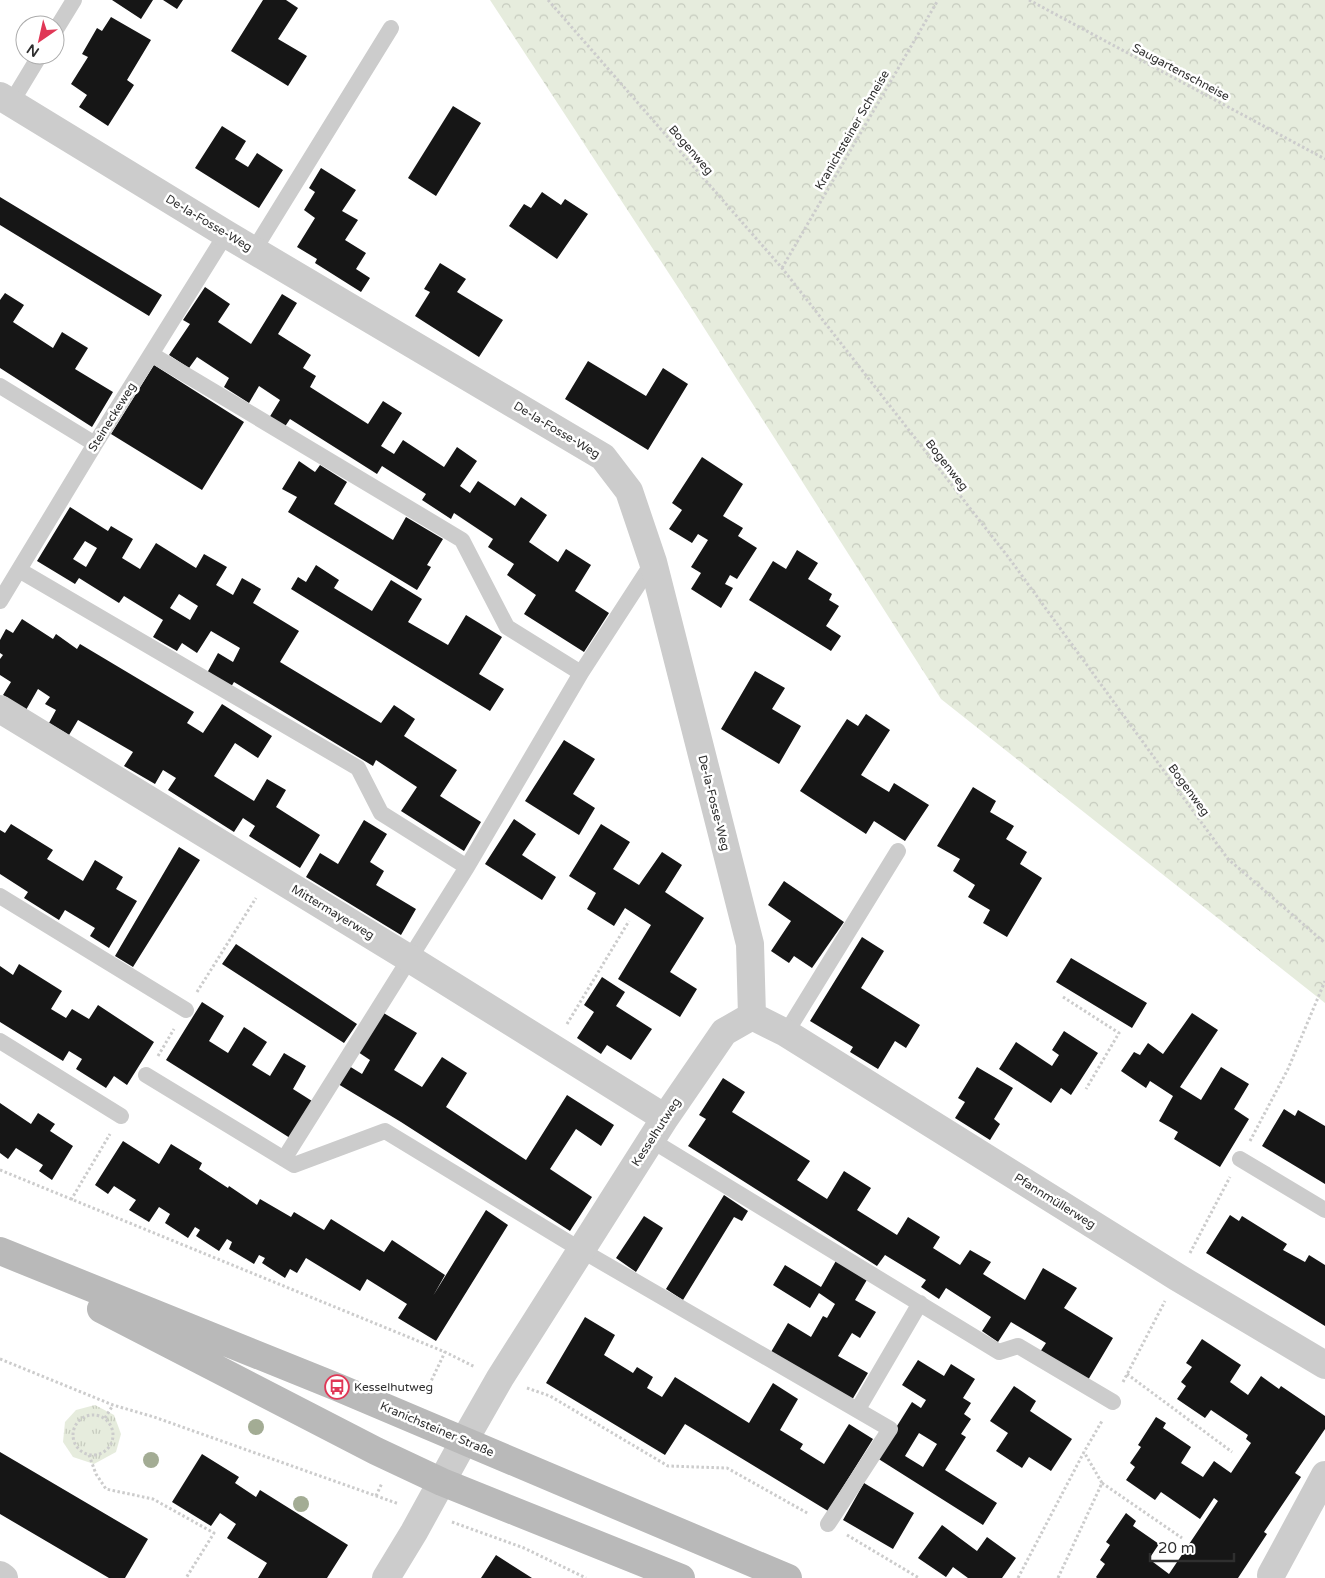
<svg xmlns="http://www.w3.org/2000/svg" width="1325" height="1578" font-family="'Varela Round',sans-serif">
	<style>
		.forest { fill: url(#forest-crowns) }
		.park { fill: url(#park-tufts) }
		.building { fill: #161616; fill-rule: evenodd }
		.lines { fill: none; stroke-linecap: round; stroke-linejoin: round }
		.path { stroke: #ccc; stroke-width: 3; stroke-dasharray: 2.5 2.5; stroke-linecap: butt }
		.service { stroke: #ccc; stroke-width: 16 }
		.minor { stroke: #ccc; stroke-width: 28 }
		.secondary { stroke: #b9b9b9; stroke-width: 28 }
		.tree { fill: #a3ac94 }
		.labels { text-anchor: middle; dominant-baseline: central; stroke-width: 5; stroke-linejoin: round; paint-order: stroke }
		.street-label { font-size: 12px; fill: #2f2f2f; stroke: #fff }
		.poi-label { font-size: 12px; fill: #2f2f2f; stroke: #fff; text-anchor: start }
	</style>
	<defs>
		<pattern id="forest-crowns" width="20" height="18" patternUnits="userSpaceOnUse" patternTransform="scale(1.25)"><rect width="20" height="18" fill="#e6ecdd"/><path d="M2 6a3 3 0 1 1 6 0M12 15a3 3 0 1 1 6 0" fill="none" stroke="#c6cbbe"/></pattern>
		<pattern id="park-tufts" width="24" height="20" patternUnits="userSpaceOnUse" patternTransform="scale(1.25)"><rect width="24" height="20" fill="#e6ecdd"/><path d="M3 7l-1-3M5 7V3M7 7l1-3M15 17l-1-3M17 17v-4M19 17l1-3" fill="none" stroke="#c6cbbe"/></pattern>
	</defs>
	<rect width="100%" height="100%" fill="#fff"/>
	<path class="forest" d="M490,0H1325V1003L941,699L685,298Z"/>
	<path class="park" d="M95,1405L114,1415L121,1434L116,1452L94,1464L73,1457L63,1442L65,1422L76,1410Z"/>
	<path class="building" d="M112,0H153L141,19Z
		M163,0H183L177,9Z
		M263,0H286L298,8L278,39L307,56L288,86L231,51Z
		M111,17L151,40L127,80L134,85L108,126L79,107L87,95L71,84L88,57L82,54L97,28L102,31Z
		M453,106L481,123L436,196L408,178Z
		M222,126L246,141L235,159L248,167L257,153L283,170L259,208L195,168Z
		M321,168L356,190L342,211L358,220L345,240L366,253L356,269L370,278L361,292L315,263L317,259L297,247L315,218L304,210L315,192L309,188Z
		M542,192L561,205L565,199L588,214L557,259L509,226L524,204L531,208Z
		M0,197L162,295L149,316L0,225Z
		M440,263L466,279L457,292L503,320L479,357L415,316L430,292L424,289Z
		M205,287L230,304L218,322L251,344L282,294L297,303L278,334L311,355L303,368L316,376L310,387L368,424L383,401L402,413L381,446L394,454L403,440L444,467L457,447L477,461L460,486L470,493L478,481L515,506L521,497L547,515L529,542L558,562L566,549L591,565L575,591L609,613L584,652L524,614L536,595L507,575L514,564L488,547L493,539L454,513L451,519L422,500L426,494L382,466L377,474L290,419L284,428L269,418L280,400L259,386L249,403L224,387L229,378L197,357L189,368L169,355L190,324L183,320Z
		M5,293L24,305L13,322L53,348L62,332L88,348L75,369L113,392L92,427L0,368V300Z
		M588,361L646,396L663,368L688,384L648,450L565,399Z
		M154,365L244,422L202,490L111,434Z
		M702,457L743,484L723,516L743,528L738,536L757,548L737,579L730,575L725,584L733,588L721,608L691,589L701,573L691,567L708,540L698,534L692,543L669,529L682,510L672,503Z
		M299,461L315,472L320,465L347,482L334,504L393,540L406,517L443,539L427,565L431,567L417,590L288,512L297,497L282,489Z
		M70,507L108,531L111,526L133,539L122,558L140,569L156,543L196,568L204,554L227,567L216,585L233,595L242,578L261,589L253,603L299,631L280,662L381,723L394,705L415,719L404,736L457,770L440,796L481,822L464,851L401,811L417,787L376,760L373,766L234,682L231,687L207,673L218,653L233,662L240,648L211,631L197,653L182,643L177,651L153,637L163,620L124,596L119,603L79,578L75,584L37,561ZM85,541L97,548L86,567L73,559ZM179,594L198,606L190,620L170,608Z
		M797,550L818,563L808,579L832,594L829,600L839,606L826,626L841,636L831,651L749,600L773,561L786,569Z
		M316,565L339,580L334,588L372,611L391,580L422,599L408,622L448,645L466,615L502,637L479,674L504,689L490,711L291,589L298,577L306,582Z
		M22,619L53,639L56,634L77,649L80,644L194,712L187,723L203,733L222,704L272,736L258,758L235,743L214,776L254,801L267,779L286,790L276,807L320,835L300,868L249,836L255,826L243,818L234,832L168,790L176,778L163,770L155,784L124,766L133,752L78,720L69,735L49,723L56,710L45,704L50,697L38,689L26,710L3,695L11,682L0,675V659L3,655L0,653V640L6,629L13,633Z
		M755,671L785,688L772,709L801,726L779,764L721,729Z
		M866,714L890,730L861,775L889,792L894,783L929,805L905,841L874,821L866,834L800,791L847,719L858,726Z
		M564,740L595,759L573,794L595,808L579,835L525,801Z
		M973,787L996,801L990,812L1014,826L1006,839L1027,852L1020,864L1042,878L1007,937L983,923L990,910L968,897L975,885L953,871L960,859L937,846Z
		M514,819L536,834L522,855L556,877L542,900L485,864Z
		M364,820L387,834L370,862L384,871L376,885L416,909L401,935L306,877L320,853L338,864Z
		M11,824L53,850L47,859L83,881L95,860L123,877L116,889L137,901L109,948L90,936L95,928L65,910L59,920L24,898L28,892L0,874V830L5,833Z
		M601,824L630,842L613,869L639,885L662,852L682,865L665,892L704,918L670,972L697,989L680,1017L618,979L651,925L625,908L614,926L587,909L596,893L569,876Z
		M179,847L200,860L133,967L115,956Z
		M784,881L844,922L812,968L794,956L789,963L771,951L791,921L768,905Z
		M862,937L884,951L861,988L920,1025L906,1048L895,1041L878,1069L850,1052L853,1047L810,1021Z
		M236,944L357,1024L344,1043L222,964Z
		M1071,958L1147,1003L1132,1028L1056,982Z
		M19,964L62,991L51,1009L66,1018L72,1009L89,1019L98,1005L154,1042L127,1085L114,1076L106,1088L76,1069L82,1059L69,1051L63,1061L0,1022V966L13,975Z
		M602,977L625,992L616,1006L652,1029L631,1060L607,1045L601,1054L577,1038L594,1012L584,1005Z
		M202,1002L224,1016L209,1041L228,1053L244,1027L267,1042L252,1065L270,1076L284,1053L306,1066L293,1089L312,1101L290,1138L166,1060Z
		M382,1012L417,1033L394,1070L422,1087L442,1057L467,1073L446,1107L526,1160L567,1095L614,1125L601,1146L576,1129L550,1169L592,1197L570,1231L401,1122L338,1084L349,1066L362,1074L370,1060L358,1052Z
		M1192,1013L1218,1030L1180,1087L1201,1100L1221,1067L1249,1084L1234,1109L1249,1119L1220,1167L1174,1139L1178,1132L1159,1121L1173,1096L1150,1081L1146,1088L1121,1071L1134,1052L1140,1055L1148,1043L1163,1054Z
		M1064,1031L1098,1053L1071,1095L1061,1088L1051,1103L999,1069L1016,1042L1052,1066L1059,1055L1052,1050Z
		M977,1067L1013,1088L994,1119L1000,1124L990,1140L955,1118L965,1102L958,1098Z
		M723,1078L745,1092L732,1112L810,1161L797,1180L827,1199L844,1171L871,1188L857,1210L897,1235L908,1217L940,1237L933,1248L960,1265L970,1250L991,1262L983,1274L1025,1300L1043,1268L1077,1288L1064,1308L1113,1338L1088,1380L1040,1352L1046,1343L1011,1322L998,1342L982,1331L991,1317L946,1288L939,1299L921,1287L926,1280L885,1255L877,1266L688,1146L706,1119L699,1115Z
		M0,1103L31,1124L38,1113L55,1124L50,1131L73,1146L52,1180L39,1171L43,1165L16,1148L8,1159L0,1153Z
		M1284,1109L1295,1116L1298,1110L1325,1126V1184L1262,1146Z
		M123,1141L159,1164L171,1144L202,1163L199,1169L228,1188L229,1186L257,1205L260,1199L291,1217L294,1212L324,1230L331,1219L384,1252L392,1240L445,1275L433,1296L486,1210L508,1225L436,1341L398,1318L407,1304L367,1279L360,1291L306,1258L297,1273L290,1269L285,1278L262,1263L265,1258L259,1255L254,1264L229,1249L232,1242L227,1239L219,1251L196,1236L200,1230L195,1227L188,1238L165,1223L170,1214L159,1207L149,1222L129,1210L136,1200L114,1186L108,1194L95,1185Z
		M724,1195L748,1211L742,1221L734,1217L683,1300L666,1289Z
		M1230,1215L1239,1221L1242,1216L1287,1244L1283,1250L1305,1262L1309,1255L1325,1265V1326L1206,1253Z
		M644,1216L663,1228L636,1272L616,1258Z
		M837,1259L868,1278L855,1300L876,1312L860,1338L852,1333L838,1356L868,1373L852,1400L771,1352L788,1323L811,1337L823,1316L827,1318L835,1304L819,1293L810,1308L773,1285L785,1265L821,1287Z
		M585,1317L615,1335L604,1355L633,1373L637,1367L653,1377L647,1388L662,1397L675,1377L749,1423L773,1383L798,1399L780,1430L803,1444L800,1449L824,1464L849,1424L873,1439L828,1511L685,1424L665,1455L546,1383Z
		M1202,1339L1241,1365L1230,1382L1248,1395L1261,1376L1279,1389L1281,1386L1325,1416V1429L1295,1473L1301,1477L1264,1532L1267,1534L1238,1578H1097L1096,1577L1105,1564L1100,1560L1110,1545L1106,1542L1126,1513L1136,1521L1133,1526L1159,1544L1149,1559L1169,1574L1218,1501L1214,1498L1200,1519L1161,1492L1155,1500L1126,1480L1135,1467L1130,1463L1141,1447L1138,1445L1156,1417L1166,1423L1163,1428L1191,1447L1181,1463L1203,1477L1214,1461L1231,1473L1251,1443L1246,1439L1248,1435L1211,1410L1205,1418L1177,1399L1186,1386L1181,1382L1192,1367L1186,1363Z
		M918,1360L944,1376L951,1364L975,1379L963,1398L971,1403L964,1414L971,1419L961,1434L966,1437L945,1470L997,1503L983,1525L877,1458L912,1402L921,1408L926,1400L902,1385ZM919,1433L937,1444L923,1467L905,1456Z
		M1014,1386L1036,1401L1030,1411L1072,1439L1051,1471L1029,1457L1022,1468L996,1451L1008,1433L990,1421Z
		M0,1452L148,1539L125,1578H109L0,1514Z
		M202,1454L239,1477L235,1483L256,1497L260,1490L348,1545L327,1578H258L267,1563L227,1538L236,1524L220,1513L211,1526L172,1502Z
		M864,1483L914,1513L893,1549L843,1520Z
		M942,1525L977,1551L987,1537L1016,1558L1002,1578H968L953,1567L946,1577L918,1558Z
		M496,1555L532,1578H481Z"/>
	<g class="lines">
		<path class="path" d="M548,0L782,268L1009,558L1228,859L1325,943
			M1029,0L1325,159
			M782,268L938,0
			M197,992L256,898
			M1063,997L1119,1033L1086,1089
			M567,1024L629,921
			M158,1056L174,1029
			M1250,1141L1288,1069L1325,981
			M0,1170L445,1352L475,1367
			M71,1200L110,1134
			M1190,1253L1230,1177
			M0,1359L113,1405L154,1417L399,1504
			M1127,1374L1232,1452
			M1123,1382L1165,1301
			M527,1388L550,1396L668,1466L727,1468L809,1514
			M425,1394L445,1352
			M73 1435a20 20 0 1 1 40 0a20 20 0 1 1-40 0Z
			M105,1418L113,1405
			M89,1455L96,1474L106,1489L153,1499L214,1533L186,1578
			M1102,1483L1182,1538
			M376,1496L382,1483
			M452,1522L524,1548L586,1578
			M847,1535L919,1578
			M1018,1578L1084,1452L1102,1421
			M1058,1578L1102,1483L1084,1452"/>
		<path class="service" d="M55,31L74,0
			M11,103L40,55
			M254,250L391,28
			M151,354L462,540L507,627L581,673
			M0,386L95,444
			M19,570L358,768L381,813L467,867
			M0,601L95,444L226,234
			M0,896L186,1010
			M786,1033L898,851
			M0,1041L121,1116
			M146,1075L294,1165L385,1131L581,1250L890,1429L828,1524
			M651,1140L999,1352L1018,1346L1113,1402
			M284,1159L467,867L581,673L653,562
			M1240,1159L1325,1210
			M858,1409L920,1303"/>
		<path class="minor" d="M0,96L226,234L603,457L629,491L653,562L750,944L752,1016
			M0,709L410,959L665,1118
			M752,1016L786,1033L1177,1277L1325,1365
			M0,1575L4,1578
			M1271,1575L1325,1475
			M386,1578L414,1532L464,1441L500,1378L665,1118L724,1032L752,1016"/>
		<path class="secondary" d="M0,1251L337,1387L788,1578
			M101,1309L376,1451L442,1482L681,1578"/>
	</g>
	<g class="tree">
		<circle cx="256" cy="1427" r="8"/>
		<circle cx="151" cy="1460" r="8"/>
		<circle cx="301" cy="1504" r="8"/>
	</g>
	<defs>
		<g id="bus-ring" transform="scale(1.25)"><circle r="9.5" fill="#fff" stroke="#e03756" stroke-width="1.5"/><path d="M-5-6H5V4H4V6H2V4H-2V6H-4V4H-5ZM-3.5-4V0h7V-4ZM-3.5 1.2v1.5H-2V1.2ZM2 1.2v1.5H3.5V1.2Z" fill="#e03756"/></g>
	</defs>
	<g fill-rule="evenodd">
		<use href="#bus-ring" x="337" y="1387"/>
	</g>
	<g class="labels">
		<g class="street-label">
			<text transform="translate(1181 72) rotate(28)">Saugartenschneise</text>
			<text transform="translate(852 130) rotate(-60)">Kranichsteiner Schneise</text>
			<text transform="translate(691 150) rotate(49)">Bogenweg</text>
			<text transform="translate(209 223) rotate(31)">De-la-Fosse-Weg</text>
			<text transform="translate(112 417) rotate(-58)">Steineckeweg</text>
			<text transform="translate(557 430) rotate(31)">De-la-Fosse-Weg</text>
			<text transform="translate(947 465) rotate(52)">Bogenweg</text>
			<text transform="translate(1189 790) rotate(54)">Bogenweg</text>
			<text transform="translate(714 803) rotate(76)">De-la-Fosse-Weg</text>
			<text transform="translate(333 912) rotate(31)">Mittermayerweg</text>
			<text transform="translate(656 1132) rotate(-57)">Kesselhutweg</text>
			<text transform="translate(1055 1201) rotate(32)">Pfannmüllerweg</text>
			<text transform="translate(437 1429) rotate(23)">Kranichsteiner Straße</text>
		</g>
		<g class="poi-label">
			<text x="354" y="1387">Kesselhutweg</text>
		</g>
	</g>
	<g transform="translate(40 40) rotate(214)"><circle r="24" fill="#ffffff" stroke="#acacac"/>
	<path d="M0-4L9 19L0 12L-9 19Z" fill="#e03756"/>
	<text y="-8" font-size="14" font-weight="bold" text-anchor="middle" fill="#2f2f2f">N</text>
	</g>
	<path d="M1150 1553v8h84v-8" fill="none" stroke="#2f2f2f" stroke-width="2.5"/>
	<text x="1158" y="1553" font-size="15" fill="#2f2f2f" stroke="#ffffff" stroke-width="4" paint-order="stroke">20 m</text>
</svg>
